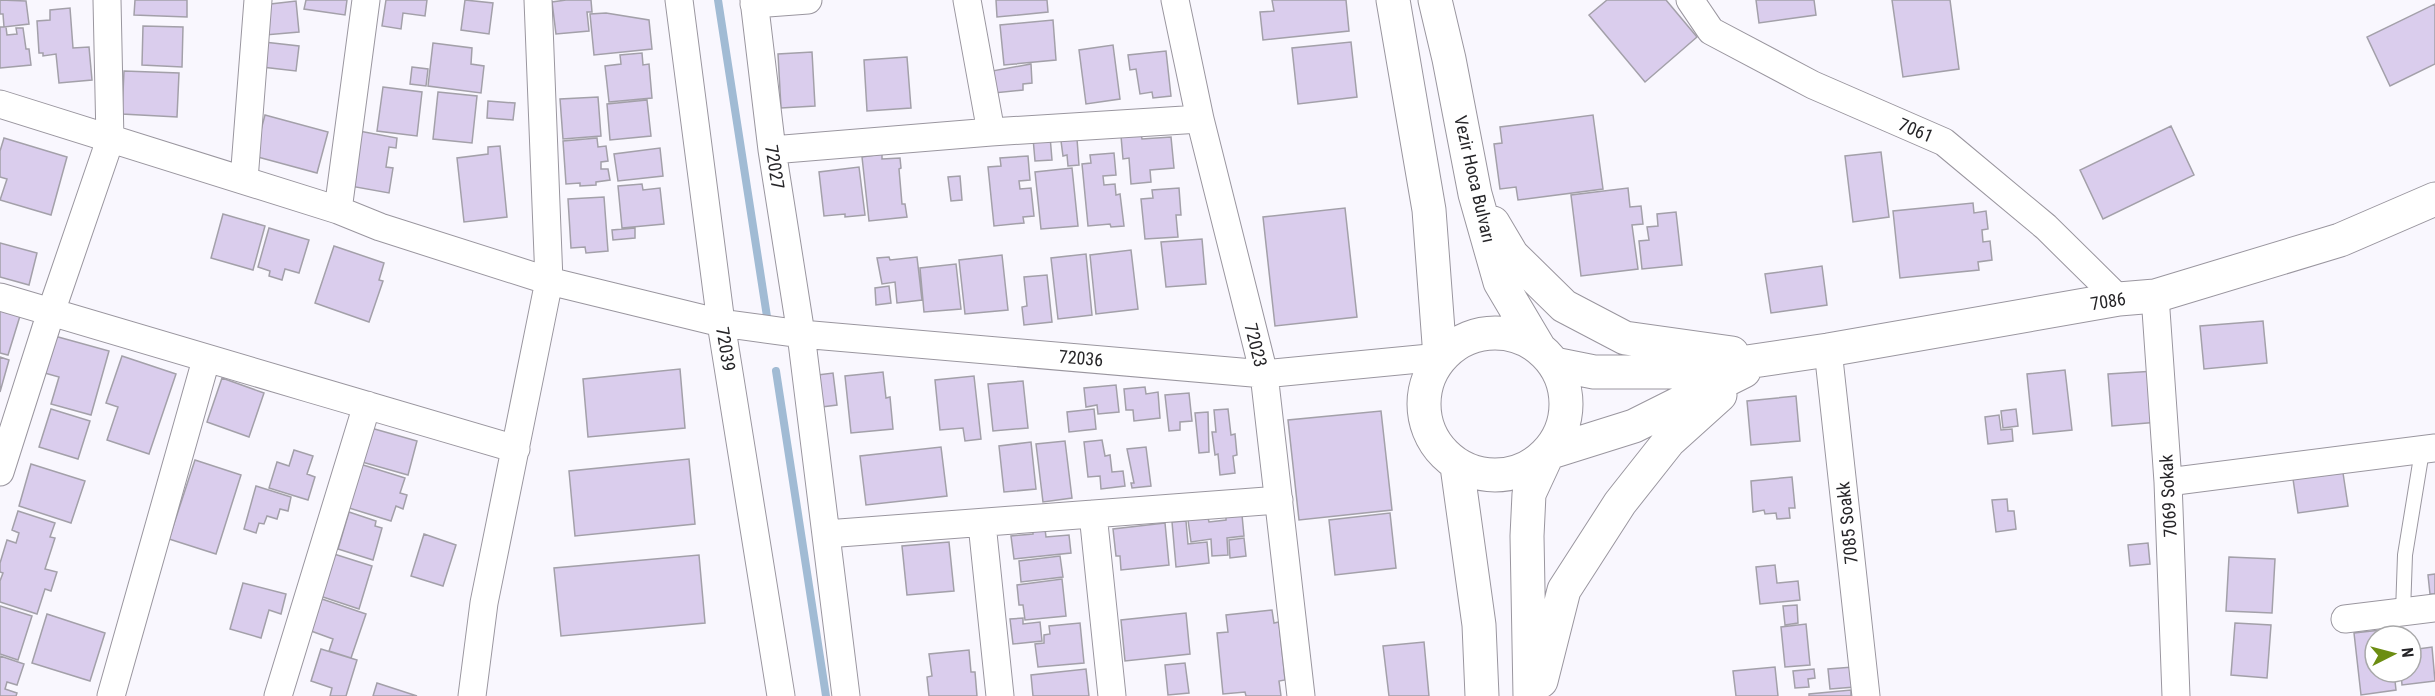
<svg xmlns="http://www.w3.org/2000/svg" width="2435" height="696" font-family="'Roboto Condensed',sans-serif">
	<style>
		.lines { fill: none; stroke-linecap: round; stroke-linejoin: round }
		.stream { stroke: #a1bbd4; stroke-width: 8 }
		.building { fill: #dacded; stroke: #a3a0a9; stroke-width: 1.5 }
		.lane-casing { stroke: #9a969f; stroke-width: 16 }
		.street-casing { stroke: #9a969f; stroke-width: 29 }
		.secondary-casing { stroke: #9a969f; stroke-width: 35 }
		.lane { stroke: #fff; stroke-width: 14 }
		.street { stroke: #fff; stroke-width: 27 }
		.secondary { stroke: #fff; stroke-width: 33 }
		.labels { text-anchor: middle; dominant-baseline: central; stroke-width: 4.5; stroke-linejoin: round; paint-order: stroke }
		.street-label { font-size: 18px; fill: #262528; stroke: #fff }
	</style>
	<rect width="100%" height="100%" fill="#f9f7fe"/>
	<g class="lines">
		<path class="stream" d="M718,0L768,323
			M776,371L826,696"/>
	</g>
	<path class="building" d="M0,0L26,1L29,24L4,27L3,14H0Z
		M135,0H187V17L134,15Z
		M306,0H347L345,15L304,9Z
		M386,0H427L425,16L403,13L401,29L382,26Z
		M465,0L493,3L489,34L461,30Z
		M566,0H591L592,12H587L589,31L556,34L552,2Z
		M996,0H1047L1048,12L997,17Z
		M1272,0H1346L1349,31L1263,40L1260,12L1274,11Z
		M1607,0H1666L1697,37L1645,82L1589,15Z
		M1756,0H1814L1816,15L1759,23Z
		M1892,0H1950L1959,69L1903,77Z
		M296,1L299,32L265,35L262,5Z
		M2435,4V64L2390,86L2367,37Z
		M70,8L73,48L89,47L92,80L59,83L56,54L43,56V53H39L37,21L50,20V10Z
		M606,13L649,20L652,49L594,55L590,14Z
		M1053,20L1056,60L1004,65L1000,25Z
		M143,26L183,27L182,67L142,65Z
		M0,27H6L7,35L17,34L16,28H23L26,49H29L31,65L0,68Z
		M264,42L299,46L296,71L262,67Z
		M1351,42L1357,97L1298,104L1292,48Z
		M433,43L472,48L471,64L484,66L481,93L428,86Z
		M1113,45L1120,99L1086,104L1079,50Z
		M1166,51L1171,96L1153,98L1152,92L1140,94L1136,69L1130,70L1128,55Z
		M812,52L815,106L781,108L778,54Z
		M642,53L643,65L649,64L652,98L609,102L605,66L621,64L620,55Z
		M907,57L911,108L867,111L864,60Z
		M1031,64L1032,83L1023,84V90L994,93L992,71Z
		M412,67L428,69L426,86L410,84Z
		M124,71L179,73L177,117L122,114Z
		M383,87L422,92L417,136L377,131Z
		M438,92L477,96L472,143L433,139Z
		M598,97L601,136L563,139L560,99Z
		M647,100L651,136L610,140L607,104Z
		M488,101L515,103L513,120L487,118Z
		M265,115L328,132L317,173L254,156Z
		M1593,115L1603,189L1518,200L1516,187L1500,189L1494,144L1502,143L1500,127Z
		M2171,126L2194,175L2103,219L2080,170Z
		M359,131L397,138L396,148L389,147L386,167L393,168L389,193L350,186Z
		M1141,134L1142,139L1171,137L1174,168L1150,170L1151,182L1131,184L1129,158L1123,159L1121,136Z
		M1050,136L1052,160L1035,161L1033,138Z
		M4,138L67,157L51,215L0,200L7,179L0,177V151Z
		M597,138L598,147L606,146L608,161L601,162V169H608L610,180L596,182V185L580,186V183L566,184L563,141Z
		M1077,139L1079,165L1068,166L1067,155L1063,156L1061,141Z
		M500,146L507,217L464,222L457,158L488,154V147Z
		M660,148L663,176L618,181L614,154Z
		M1881,152L1889,217L1853,222L1845,156Z
		M1114,153L1116,175L1103,176L1104,185L1115,184L1116,195L1120,194L1124,226L1111,227L1110,224L1088,226L1082,164L1091,163L1090,155Z
		M882,154V159L900,158L901,168L899,169L902,204H905L907,217L869,221L862,157Z
		M1028,156L1030,180L1019,181L1020,189L1031,188L1034,216L1023,217L1024,223L994,226L988,167L1001,166L1000,158Z
		M859,167L865,215L845,217V214L824,216L819,172Z
		M1072,168L1078,226L1041,229L1035,172Z
		M960,176L962,200L951,201L948,177Z
		M642,184L643,190L660,188L664,224L622,228L618,186Z
		M1179,188L1181,215H1176L1178,237L1145,239L1141,199L1153,198L1152,190Z
		M1628,188L1630,207L1641,206L1643,224L1632,225L1638,269L1581,276L1571,195Z
		M604,197L608,251L586,253L585,247L571,248L568,199Z
		M1973,203L1974,213L1986,211L1988,229L1982,230L1983,242L1990,241L1992,260L1978,262L1979,270L1900,278L1893,211Z
		M1345,208L1357,317L1275,326L1263,217Z
		M1676,212L1682,265L1642,269L1639,241L1649,240L1647,227L1658,226L1657,214Z
		M223,214L265,226L253,270L211,258Z
		M269,228L309,240L299,273L285,269L282,280L269,276L270,271L258,267Z
		M635,228V238L613,240L612,230Z
		M1202,239L1206,284L1166,287L1161,242Z
		M0,243L37,253L29,285L0,277Z
		M334,246L384,263L379,280L383,281L369,322L315,303Z
		M1131,250L1138,309L1096,314L1090,255Z
		M1086,254L1092,315L1058,319L1051,258Z
		M1002,255L1008,310L965,314L959,260Z
		M889,257L890,260L917,257L922,300L897,303L895,282L882,284L877,258Z
		M956,264L961,309L924,312L920,268Z
		M1822,266L1827,305L1771,313L1765,274Z
		M1047,275L1052,322L1024,325L1022,307L1027,306L1024,277Z
		M889,286L891,303L876,305L875,288Z
		M0,310L20,316L8,355L0,353Z
		M2263,321L2267,363L2204,369L2200,326Z
		M51,335L109,351L91,415L51,404L59,377L41,372Z
		M122,356L176,374L149,454L107,440L118,407L106,403Z
		M0,357L9,360L0,392Z
		M680,369L685,428L588,437L583,379Z
		M2065,370L2072,430L2033,434L2027,374Z
		M2155,371L2159,422L2112,426L2108,374Z
		M883,372L886,398L890,397L893,429L851,433L845,376Z
		M833,373L837,405L814,408L810,376Z
		M974,376L981,439L965,441L963,428L940,430L935,380Z
		M222,378L264,393L249,437L207,422Z
		M1023,381L1028,428L993,431L988,384Z
		M1116,385L1119,412L1098,414L1097,405L1086,407L1084,388Z
		M1145,387L1146,394L1158,392L1160,418L1134,421L1133,410H1126L1124,389Z
		M1189,393L1192,421L1180,422V430L1169,431L1165,395Z
		M1796,396L1800,441L1751,445L1747,401Z
		M51,409L90,421L78,459L39,447Z
		M1094,409L1096,429L1069,432L1067,412Z
		M1228,409L1231,435L1235,434L1237,455L1233,456L1235,473L1220,475L1218,454L1215,455L1212,432H1216L1214,410Z
		M2016,409L2018,426L2003,428L2001,411Z
		M1381,411L1392,510L1299,520L1288,420Z
		M1208,412L1209,452L1199,453L1195,413Z
		M1999,415L2001,430L2012,429L2013,441L1988,444L1985,417Z
		M371,428L417,441L408,475L362,462Z
		M1102,440L1105,456L1110,455L1112,472L1123,471L1125,486L1101,489L1100,476L1088,477L1084,442Z
		M1065,441L1072,498L1043,502L1036,444Z
		M1031,442L1036,489L1004,492L999,446Z
		M941,447L947,496L866,505L860,456Z
		M1146,447L1151,486L1132,488L1131,483H1134L1127,449Z
		M294,450L313,456L307,474L315,477L308,500L269,488L277,462L289,466Z
		M689,459L695,524L575,536L569,471Z
		M195,460L241,475L216,554L169,539Z
		M31,464L85,481L71,523L19,506Z
		M360,464L405,478L400,493L407,495L403,509L396,506L391,521L346,507Z
		M2343,473L2348,506L2298,513L2293,479Z
		M1792,477L1795,508H1789L1790,518L1777,519L1776,513L1765,514L1764,510L1753,512L1751,481Z
		M256,486L291,497L288,511L280,509L277,519L267,516L264,524L259,523L256,533L244,529Z
		M2007,499L2008,511H2014L2016,529L1996,532L1992,500Z
		M18,511L55,523L50,537L55,538L45,569L57,572L51,591L45,589L37,614L0,602V581L3,573L0,572V563L7,540L16,543L19,533L12,530Z
		M349,512L376,521L375,526L382,528L373,560L338,549Z
		M1390,513L1396,568L1335,575L1329,520Z
		M1242,515L1244,536L1227,538L1228,555L1212,556L1211,539L1191,542L1188,520L1208,518L1209,522L1226,520V517Z
		M1186,521L1188,544L1207,542L1209,563L1176,567L1172,522Z
		M1165,523L1169,565L1121,570L1120,556H1116L1113,529Z
		M1045,529L1046,537L1069,535L1071,553L1014,559L1011,536L1033,534V530Z
		M424,534L456,545L443,586L411,576Z
		M1244,538L1246,556L1230,558L1229,540Z
		M949,542L954,591L907,595L902,546Z
		M2148,543L2150,564L2130,566L2128,545Z
		M334,554L372,566L359,609L320,596Z
		M699,555L705,623L561,636L554,568Z
		M1060,556L1063,577L1021,582L1019,561Z
		M2229,557L2275,559L2272,613L2226,611Z
		M1775,565L1777,583L1798,581L1800,600L1760,604L1756,567Z
		M2435,574V594H2430L2428,575Z
		M1062,579L1066,616L1025,620L1023,605H1019L1017,585Z
		M243,583L286,594L281,614L269,610L261,638L230,629Z
		M322,599L366,614L351,658L329,651L333,639L311,631Z
		M1797,605L1798,623L1785,625L1783,606Z
		M0,606L32,616L18,660L0,654Z
		M1272,610L1274,623L1279,622L1285,680L1279,681L1281,696H1246L1245,692L1223,694L1217,633L1228,632L1226,615Z
		M1186,613L1190,654L1125,661L1121,620Z
		M47,614L105,633L90,681L32,663Z
		M1023,618V624L1040,622L1042,641L1013,644L1010,619Z
		M1080,623L1084,663L1038,667L1035,644L1044,643V635L1050,634L1049,626Z
		M2235,623L2271,625L2267,678L2231,675Z
		M1806,624L1810,665L1785,667L1781,627Z
		M2390,629V636H2375V672H2394L2396,690L2361,695L2354,633Z
		M1424,642L1429,696H1389L1383,646Z
		M2432,647L2435,681L2402,685L2401,672H2411V650Z
		M321,649L357,660L346,696H330L332,688L311,681Z
		M969,650L971,672H975L977,696H929L927,677L932,676L929,654Z
		M0,656L24,664L17,685L7,682L5,689L17,693L16,696H0Z
		M1185,663L1189,693L1168,695L1165,665Z
		M1775,667L1778,696H1736L1733,671Z
		M1853,667L1855,687L1830,689L1828,669Z
		M1086,669L1089,696H1033L1031,675Z
		M1814,669L1815,678L1808,679L1809,687L1795,688L1793,671Z
		M377,683L417,696H373Z
		M1851,690V696H1809V694Z"/>
	<g class="lines">
		<g class="lane-casing">
			<path id="lane" d="M2403,612L2405,555L2422,451"/>
		</g>
		<g class="street-casing">
			<path id="street" d="M679,0L721,323L781,696
				M754,0L772,150L801,334L846,696
				M967,0L991,132
				M1175,0L1200,119L1264,374L1301,696
				M1690,0L1711,31L1813,85L1944,142L2046,227L2119,299
				M754,4L808,0
				M0,104L338,210L380,227L549,281L721,323L801,334L1264,374L1440,357
				M772,150L991,132L1200,119
				M244,180L258,0
				M338,210L366,0
				M2155,296L2168,482L2176,696
				M0,297C172,349 344,398 516,449
				M1828,350L1866,696
				M0,472L51,312L110,140L107,0
				M2168,482L2435,448
				M1093,514L1112,696
				M982,524L1000,696
				M826,534L1279,500
				M2345,619L2435,608
				M111,696L206,360
				M278,696L367,405
				M472,696L484,603L549,281L538,0"/>
		</g>
		<g class="secondary-casing">
			<path id="secondary" d="M1393,0L1429,210L1440,357
				M1435,0L1449,59L1475,194L1500,282L1539,348
				M1493,223L1512,255L1564,306L1625,338L1732,353
				M1424 404a71 71 0 1 1 142 0a71 71 0 1 1-142 0Z
				M1554,364L1594,372H1679L1828,350L2119,299L2155,296L2340,240L2435,199
				M1457,466L1479,625L1482,696
				M1541,681L1564,590L1620,503L1669,441L1720,395
				M1530,696L1527,536L1529,494L1548,453L1634,426L1744,371"/>
		</g>
		<use href="#lane" class="lane"/>
		<use href="#street" class="street"/>
		<use href="#secondary" class="secondary"/>
	</g>
	<g class="labels">
		<g class="street-label">
			<text transform="translate(1916 130) rotate(23)">7061</text>
			<text transform="translate(775 167) rotate(81)">72027</text>
			<text transform="translate(1475 179) rotate(77)">Vezir Hoca Bulvarı</text>
			<text transform="translate(2108 301) rotate(-9)">7086</text>
			<text transform="translate(1256 345) rotate(76)">72023</text>
			<text transform="translate(726 349) rotate(81)">72039</text>
			<text transform="translate(1081 358) rotate(5)">72036</text>
			<text transform="translate(2168 496) rotate(-93)">7069 Sokak</text>
			<text transform="translate(1847 523) rotate(-96)">7085 Soakk</text>
		</g>
	</g>
	<g transform="translate(2393 654) rotate(84)"><circle r="28" fill="#ffffff" stroke="#a8a8a9" stroke-width="1.5"/>
	<path d="M0-4.5L10 22L0 15L-10 22Z" fill="#6c8d12"/>
	<text y="-9" font-size="16" font-weight="bold" text-anchor="middle" fill="#262528">N</text>
	</g>
</svg>
